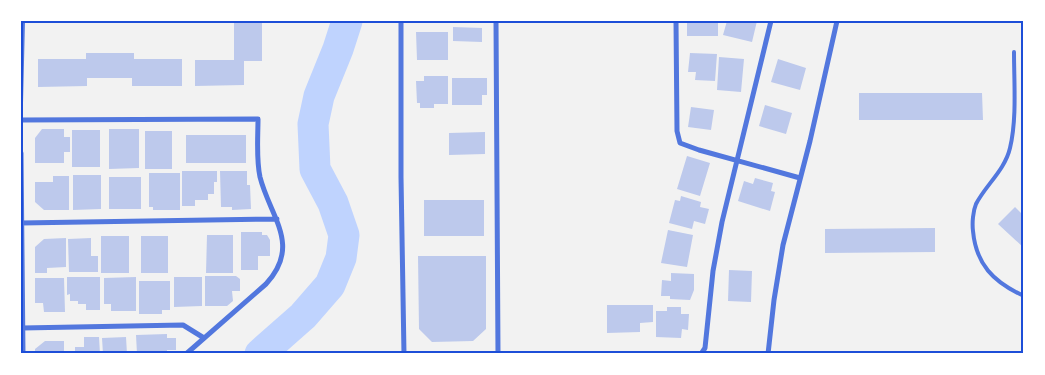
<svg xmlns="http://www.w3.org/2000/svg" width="1045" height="375" font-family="Raleway,sans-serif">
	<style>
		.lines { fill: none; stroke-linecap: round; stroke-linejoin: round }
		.river { stroke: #bfd3fe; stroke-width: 31 }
		.building { fill: #bdc9ec }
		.service { stroke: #5277de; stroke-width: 4 }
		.minor { stroke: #5277de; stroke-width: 5 }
		.neatline { fill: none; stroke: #1d4ed8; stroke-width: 2 }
	</style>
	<rect width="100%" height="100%" fill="#f2f2f2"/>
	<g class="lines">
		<path class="river" d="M260,354L303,316L330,285L341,258L344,235L333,203L315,169L313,124L319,96L338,49L347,21"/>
	</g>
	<path class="building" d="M234,21H262V61H244V85L195,86V60H234Z
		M687,21H718V36H687Z
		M727,21H757L752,42L723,35Z
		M453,27L482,28V42L453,41Z
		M416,32H448V60H417Z
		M86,53H134V59H182V86H132V78H87V86L38,87V59H86Z
		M690,53L717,54L715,81L695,80L696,72H688Z
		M719,57L744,59L741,92L717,90Z
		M778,59L806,68L800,90L771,82Z
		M424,76H448V104H434V108H420V103H417L416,81H424Z
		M452,78H487V95H482V105H452Z
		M859,93H982L983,120H859Z
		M765,105L792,113L786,134L759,126Z
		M691,107L714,110L711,130L688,127Z
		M42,129H64V137H70V152H64V163H35V138Z
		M109,129H139V168L109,169Z
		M72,130H100V167H72Z
		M145,131H172V169H145Z
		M485,132V154L449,155V133Z
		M186,135H246V163H186Z
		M687,156L710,163L700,196L677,189Z
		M182,171H217V182H214V194H208V200H195V206H182Z
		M220,171H247V185H250L251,209L232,210V207H221Z
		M149,173H180V210H153V207H149Z
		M73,175H101V209L73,210Z
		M53,176H69V210H44L35,202V182H53Z
		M109,177H141V209H109Z
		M755,178L773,183L771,191L775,192L770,211L738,201L744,181L753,184Z
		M681,196L701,202L700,207L709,209L705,224L694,221L692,229L669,223L675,200L680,201Z
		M424,200H484V236H424Z
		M1015,207L1024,216V248L998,224Z
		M935,228V252L825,253V229Z
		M668,230L693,235L687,267L661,263Z
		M241,232H262V235H267L270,240V256H258V270H241Z
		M207,235H233V273H206Z
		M101,236H129V273H101Z
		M141,236H168V273H141Z
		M66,238V267L47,268V273H35V247L44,239Z
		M91,238V256H98V272H69L68,239Z
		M418,256H486V329L473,341L432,342L419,329Z
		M729,270L752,271L751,302L728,301Z
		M671,273L694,274V290L690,300L670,299V296H661L662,280L671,281Z
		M205,276H236L240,279V291H232L233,301L227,306H205Z
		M67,277H100V310H86V304H78V301H70V294L67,295Z
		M136,277V311H111V304H104V278Z
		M174,277H202V306L174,307Z
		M35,278H64L65,312H44L43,303H35Z
		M139,281H170V310H162V314H139Z
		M607,305H653V322L640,323V332L607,333Z
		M667,307H681V314H689L688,330L682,329L681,338L656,337V311H667Z
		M167,334V338H176V350H167V354H137L136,335Z
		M84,337H99L100,354H68V351H75V347H84Z
		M126,337L127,354H103L102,338Z
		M45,341H64V354H35V349Z"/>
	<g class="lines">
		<path class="service" d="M1014,52C1014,83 1017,119 1010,148C1005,170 985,186 976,204C973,211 972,223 973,231C976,264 993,282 1024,296
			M21,103L23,21"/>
		<path class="minor" d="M401,21V177L404,354
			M496,21L498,354
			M676,21L677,131L680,143L699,150L800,178
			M21,120L258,119C258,137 256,159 260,177C270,217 302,245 266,284L186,354
			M21,153L23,354
			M21,223L277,219
			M22,328L183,325L204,338
			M701,354L705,348L713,271L722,222L771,21
			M768,354L774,300L783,245L810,141L837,21"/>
	</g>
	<rect width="1045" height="375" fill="none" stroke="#ffffff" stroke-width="45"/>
	<rect x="22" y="22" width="1000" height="330" class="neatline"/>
</svg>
